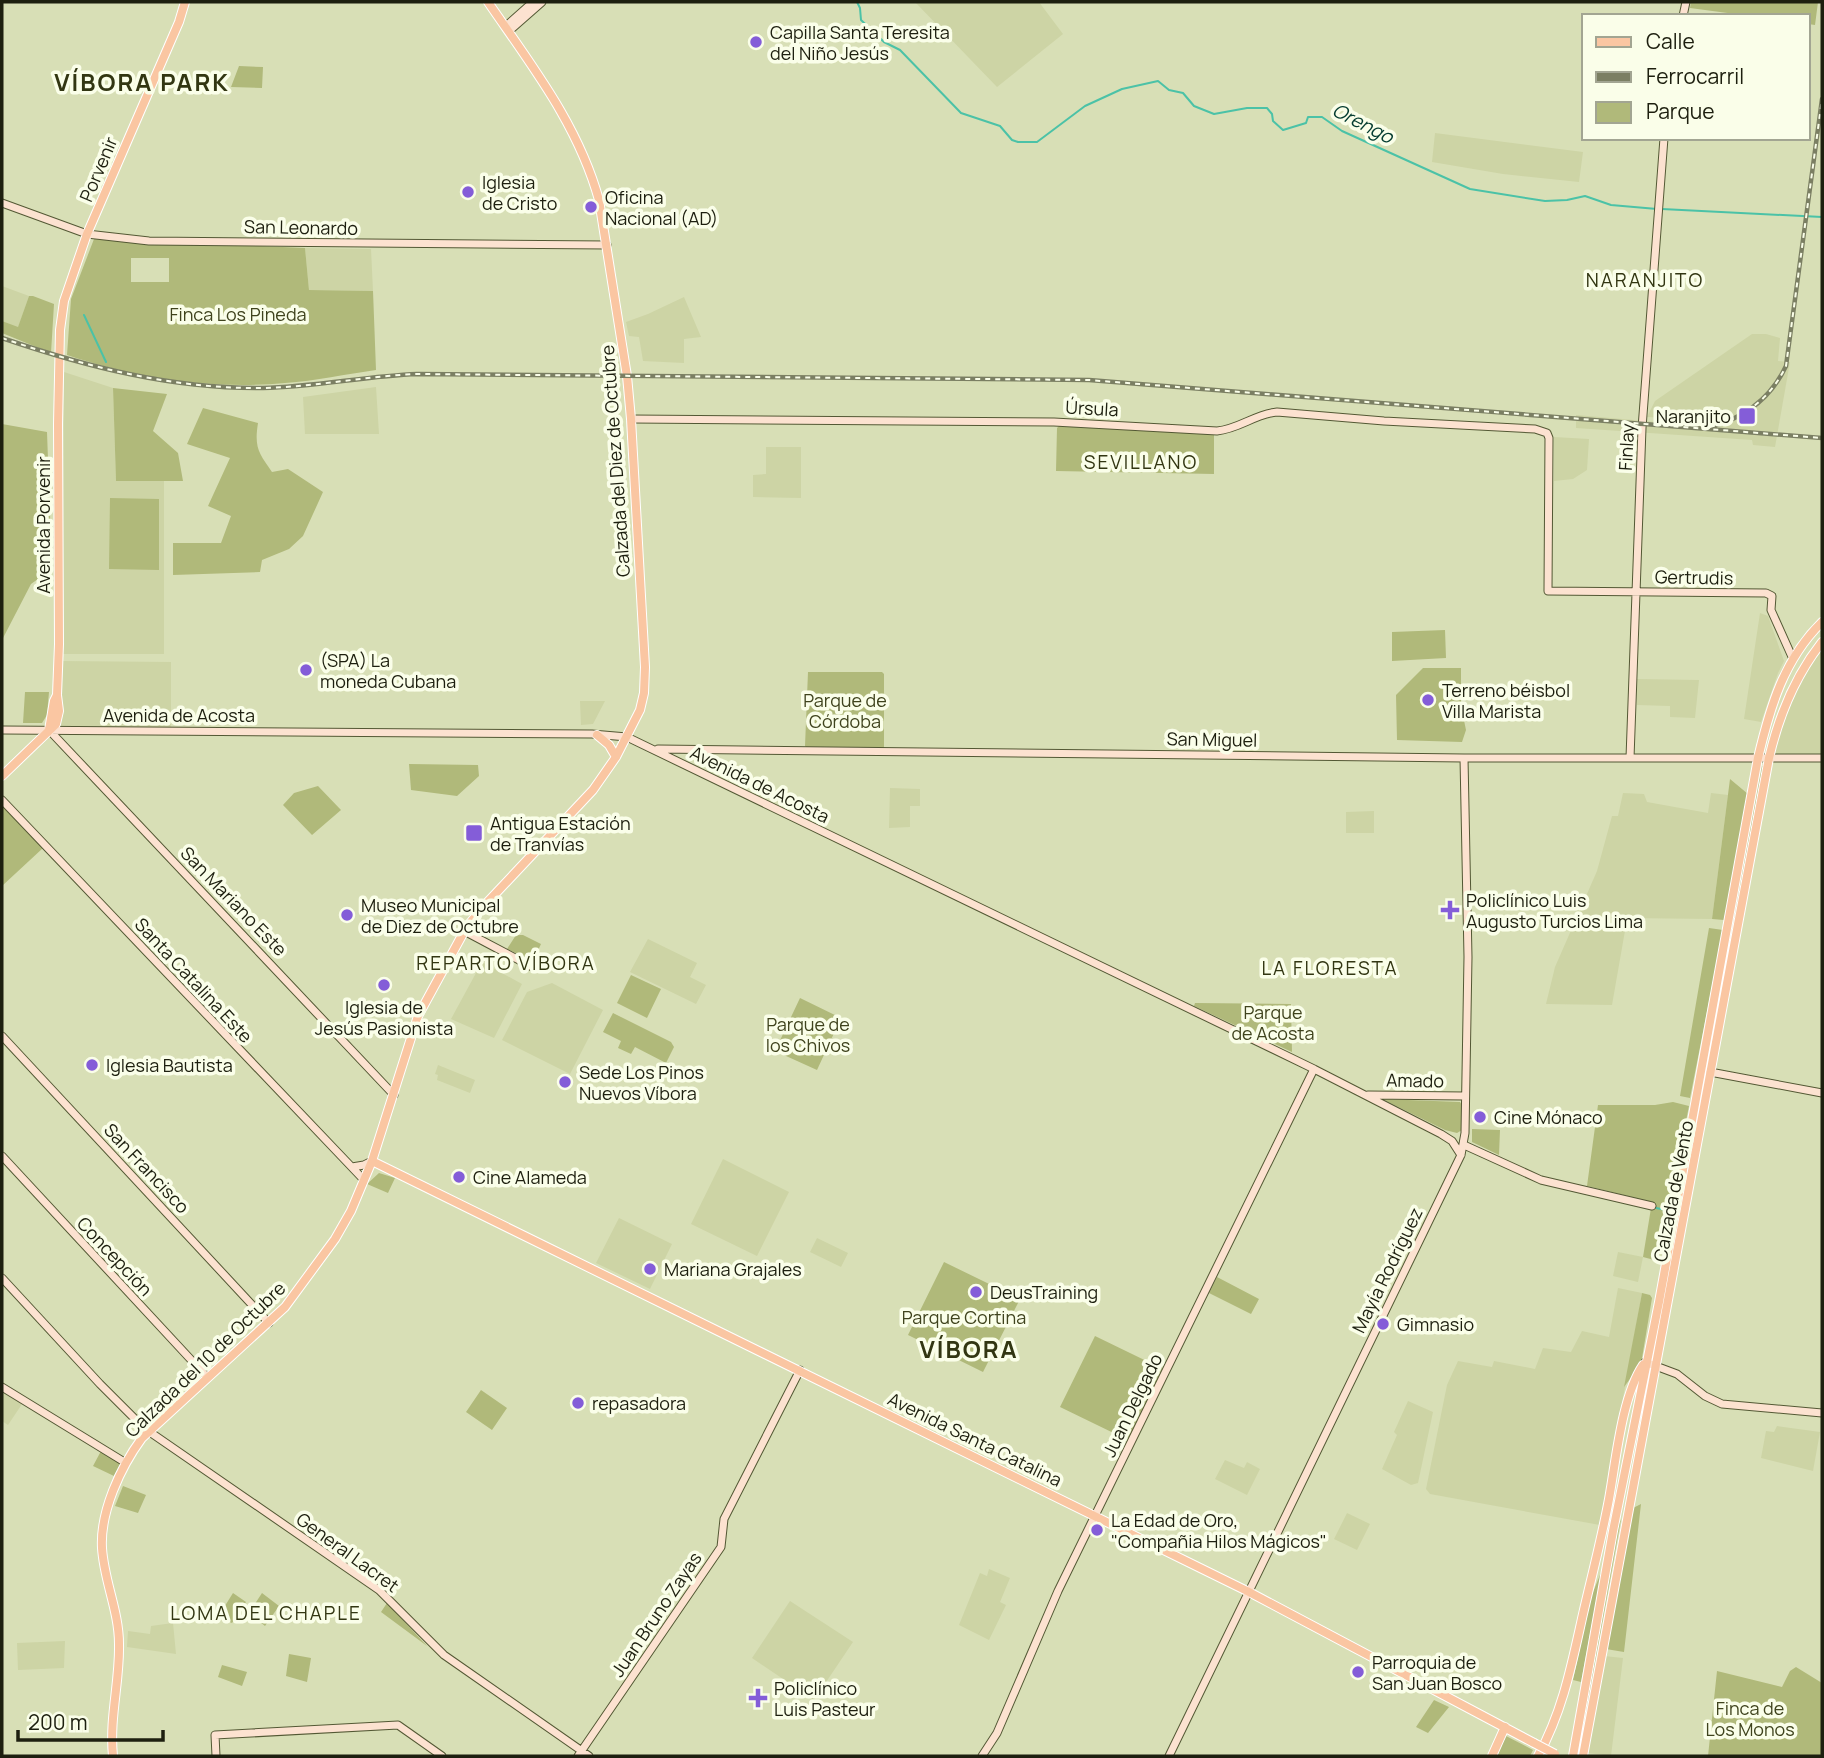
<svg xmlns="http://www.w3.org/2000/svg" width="1824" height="1758" font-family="Manrope,sans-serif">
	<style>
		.built { fill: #cdd4a5 }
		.green { fill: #b0b97a; fill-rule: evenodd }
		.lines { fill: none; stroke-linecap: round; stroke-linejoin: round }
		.stream { stroke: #4bc2a7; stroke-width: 2 }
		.secondary-casing { stroke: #535834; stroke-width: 9 }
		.primary-casing { stroke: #fff; stroke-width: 10 }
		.secondary { stroke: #fce2d0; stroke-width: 7 }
		.primary { stroke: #fac6a2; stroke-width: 8 }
		.rail-casing { stroke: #7b7f63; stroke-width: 4.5 }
		.rail { stroke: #fafee9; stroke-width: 2; stroke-dasharray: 5; stroke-linecap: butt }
		.primary-bridge-casing { stroke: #fff; stroke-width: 10; stroke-linecap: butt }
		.primary-bridge { stroke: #fac6a2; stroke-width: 8 }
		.poi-dot { fill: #845dd8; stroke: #fafee9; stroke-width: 2.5 }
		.labels { text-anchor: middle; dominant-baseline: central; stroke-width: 7; stroke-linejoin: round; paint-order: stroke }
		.poi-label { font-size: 18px; fill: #1d1f0f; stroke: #fafee9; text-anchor: start }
		.street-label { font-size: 18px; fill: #1d1f0f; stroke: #fafee9 }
		.park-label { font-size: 18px; fill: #3f431d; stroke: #fafee9 }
		.water-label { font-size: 19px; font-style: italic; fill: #043c30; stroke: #fafee9 }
		.neighbourhood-label { font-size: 19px; letter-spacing: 2px; fill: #323612; stroke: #fafee9 }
		.district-label { font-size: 24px; font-weight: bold; letter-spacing: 2px; fill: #323612; stroke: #fafee9 }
	</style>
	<rect width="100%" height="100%" fill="#d8dfb6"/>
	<path class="built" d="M915,2H1039L1063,34L997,87Z
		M1435,133L1583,152L1579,182L1503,174L1432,162Z
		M305,248L371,249L373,291L309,290Z
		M2,286L29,296L18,328L2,321Z
		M684,297L701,337L684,339V363L643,361L639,337L629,336L626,322L648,314Z
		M1752,334H1766L1780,338L1778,361L1790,362L1775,447L1753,445L1752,440L1576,428V415L1692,425L1716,420L1647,417L1655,401Z
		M64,372L113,388L116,481H164V654H63Z
		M376,387L379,434H305L303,397Z
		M1554,437L1589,439L1587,470L1573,479L1554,481Z
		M766,447H801V498L753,497V475L766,474Z
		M1760,613L1768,616L1784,661L1778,673L1761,722L1744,719Z
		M1822,642V758H1769L1787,701Z
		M59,661L171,662V731L49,730Z
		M1637,679L1699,680L1695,718L1670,717V706L1637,705Z
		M580,701H605L593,724L581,725Z
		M890,788L920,789V806H910V827L889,828Z
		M1623,793L1644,794L1647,802L1708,813L1711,793L1728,795L1712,919L1624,918L1626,925L1612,1005L1546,1004L1555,967L1597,871L1612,816H1618Z
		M1374,811V833H1346V812Z
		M648,939L697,963L690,977L706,985L696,1004L630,972Z
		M482,962L522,984L494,1038L451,1019Z
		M552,983L603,1010L570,1074L502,1040L527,992Z
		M438,1065L475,1080L470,1093L437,1080L438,1075L435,1074Z
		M723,1159L789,1192L757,1256L691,1224Z
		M619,1218L672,1244L650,1289L596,1263Z
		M817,1238L848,1253L841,1267L810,1252Z
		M1618,1252L1643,1257L1638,1282L1613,1276Z
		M1618,1288L1642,1293L1600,1525L1430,1494L1426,1489L1447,1385L1458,1361L1492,1367L1494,1361L1535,1369L1543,1348L1571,1352L1582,1331L1609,1337Z
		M2,1391L22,1404L8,1425L2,1421Z
		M1408,1401L1433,1412L1418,1483L1411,1485L1382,1469L1397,1435L1394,1432Z
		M1777,1426L1820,1432L1813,1471L1761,1458L1766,1431L1774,1432Z
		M1225,1460L1244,1468L1247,1462L1260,1469L1247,1495L1215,1479Z
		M1347,1513L1370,1524L1357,1550L1334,1539Z
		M989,1569L1010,1578L1000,1602L1006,1605L989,1640L959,1625L980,1573L987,1576Z
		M790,1601L853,1642L814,1700L752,1658Z
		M173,1623L176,1654L127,1647L128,1631L150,1634L151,1626Z
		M65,1641L64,1668L18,1670L17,1643Z
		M1604,1656L1623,1658L1611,1756L1588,1753L1586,1751Z"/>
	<path class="green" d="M1691,2H1818L1815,25L1808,24V16H1750L1690,8Z
		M239,66L263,67L262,88L231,87Z
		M94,239L305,248L309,290L373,291L376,370C346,374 316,381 285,383C212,390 136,378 67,355L71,299ZM131,258H169V282H131Z
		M29,296H33L54,304L51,353L2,333V321L18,327Z
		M113,388L167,394L153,431L178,453L183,481H116Z
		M203,408L258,423C254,448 259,453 272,472L288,469L323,492L303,536L289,549L262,560L260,572L173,575V543H221L231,516L208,506L230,458L187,444Z
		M2,424L47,432L52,569L31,584L2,640Z
		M1059,426L1214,434V474L1056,471L1057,428Z
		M110,498L159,499V570L109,569Z
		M1445,630L1446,658L1392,661V632Z
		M1423,668H1461V706L1466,730L1462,742L1397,740L1396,695Z
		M808,672H882L884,674V748L808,749L805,746Z
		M25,692H49L47,715L42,723H23Z
		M409,764L478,765L479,776L457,796L411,790Z
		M1762,766H1764L1654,1353L1651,1354Z
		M1730,779L1748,794L1724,920L1712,919Z
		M318,786L341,810L312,835L283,805L294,793Z
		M2,804L43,848L2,886Z
		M1709,928L1723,930L1690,1098L1680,1096Z
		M516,935H523L541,944L533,961L507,949Z
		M631,975L661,989L647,1018L617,1003Z
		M800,998L841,1018L817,1070L775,1051Z
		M1195,1003L1291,1004L1292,1052L1194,1006Z
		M613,1013L671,1042L674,1047L666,1063L635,1047L631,1054L618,1048L621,1041L603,1032Z
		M1382,1099L1460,1102L1462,1105V1130L1457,1133L1445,1130Z
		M1673,1102L1689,1106L1658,1261L1643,1257L1652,1202L1587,1186L1598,1105H1655Z
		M1472,1129L1500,1130L1499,1155L1472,1142Z
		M379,1173L395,1178L388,1193L367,1184Z
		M944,1262L1020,1299L983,1372L908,1335Z
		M1217,1277L1259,1299L1251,1314L1209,1293Z
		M1642,1293L1650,1295L1652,1298L1641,1364L1624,1387Z
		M1095,1336L1165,1370L1130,1441L1060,1407Z
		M481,1390L507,1408L492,1430L466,1412Z
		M101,1451L121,1463L114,1476L93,1466Z
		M123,1486L146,1495L138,1513L115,1506Z
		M1641,1504L1624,1652L1606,1649L1631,1509Z
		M1621,1519L1581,1741L1578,1746L1616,1531Z
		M1602,1570L1581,1682L1573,1680L1591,1597Z
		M233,1593L246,1602L232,1623L218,1617Z
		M262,1593L279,1606L265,1626L249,1613Z
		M387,1603L427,1646L381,1612Z
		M289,1654L311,1658L307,1682L286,1676Z
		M222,1665L247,1672L242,1686L218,1677Z
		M1796,1667L1822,1683V1756H1708L1717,1671L1782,1687L1790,1671Z
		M1434,1700L1449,1707L1428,1733L1416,1727Z
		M1506,1736L1533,1750L1530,1756H1495Z"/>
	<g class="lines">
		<path class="stream" d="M857,2L860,8L861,20L884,42L900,50L961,113L1000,126L1012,140L1018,142H1037L1085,106L1122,89L1158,81L1169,90L1183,93L1194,106L1214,114L1247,108H1267L1272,114L1273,121L1283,130L1306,123L1308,117H1322L1342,131L1470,189L1545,201L1567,200L1585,196L1611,205L1657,209
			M1662,209L1822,217
			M84,315L106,362
			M1656,1208L1671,1211"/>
		<g class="secondary-casing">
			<path id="secondary" d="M1683,16L1686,2
				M506,26L533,2
				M509,31L542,2
				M2,203L87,234L149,241L607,245
				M631,419L1054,422L1217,431C1239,429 1255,414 1277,412L1384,421L1535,429L1547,433L1549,438L1548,591L1766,593L1772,596L1771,610L1793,659
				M2,730L592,734L627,737L1314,1069L1441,1134L1452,1141L1461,1155
				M49,730L394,1095
				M658,749L1464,758H1822
				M1630,758L1642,428L1664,138
				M2,800L364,1180
				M464,931L534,968
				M2,1036L269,1323
				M1710,1072L1822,1093
				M1368,1095L1465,1096
				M1464,1145L1541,1180L1652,1206
				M2,1156L207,1377
				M352,1167L364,1165L372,1161
				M2,1278L100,1384L144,1428L379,1590L444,1655L589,1756
				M1645,1362L1677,1374L1705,1396L1722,1404L1822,1413
				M2,1387L126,1463
				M216,1756L215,1735L398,1725L442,1756
				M578,1756L721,1547L724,1519L800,1370
				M982,1756L997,1733L1058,1591L1314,1069
				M1169,1756L1461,1155L1465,1133L1468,957L1464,758"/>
		</g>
		<g class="primary-casing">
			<path id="primary" d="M49,730L54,701L57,695
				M597,735L609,745L616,757
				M2,776L56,724L59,711L57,695L59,644L58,424L60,330L64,301L87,234L179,22L185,2
				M372,1161L1249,1592L1534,1743
				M113,1756C109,1718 120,1681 119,1644C119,1611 104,1581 102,1548C100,1512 120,1468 142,1438L285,1307L335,1239L351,1211L372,1161L418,1016L466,928L482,908L593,790L616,757L640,710L644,693L645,667L631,419L627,376L599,200C578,124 531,65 488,2
				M1492,1756L1505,1727
				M1538,1756C1563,1711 1572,1663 1583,1614C1592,1575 1602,1537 1609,1499C1616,1460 1622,1396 1643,1365
				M1573,1756L1613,1531L1659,1302L1758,758C1770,707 1784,659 1822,622
				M1583,1756L1769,758C1779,715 1795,676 1822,642"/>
		</g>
		<use href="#secondary" class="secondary"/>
		<use href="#primary" class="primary"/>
		<g class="rail-casing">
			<path id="rail" d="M2,338C87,367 172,389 263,388C315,387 366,376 417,374L1089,380L1822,438
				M1710,427C1744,418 1771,398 1786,366L1822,99"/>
		</g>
		<use href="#rail" class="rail"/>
		<g class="primary-bridge-casing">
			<path id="primary-bridge" d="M1534,1743L1555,1754"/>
		</g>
		<use href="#primary-bridge" class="primary-bridge"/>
	</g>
	<g class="poi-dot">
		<circle cx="756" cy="42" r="7"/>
		<circle cx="468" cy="192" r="7"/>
		<circle cx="591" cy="207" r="7"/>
		<rect x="1738" y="407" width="18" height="18" rx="3.5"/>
		<circle cx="306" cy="670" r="7"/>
		<circle cx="1428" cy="700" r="7"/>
		<rect x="465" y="824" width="18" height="18" rx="3.5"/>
		<path d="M1446.5 899.5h7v7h7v7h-7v7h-7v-7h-7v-7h7z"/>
		<circle cx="347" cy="915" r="7"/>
		<circle cx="384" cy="985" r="7"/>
		<circle cx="92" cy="1065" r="7"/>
		<circle cx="565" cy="1082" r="7"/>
		<circle cx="1480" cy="1117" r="7"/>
		<circle cx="459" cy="1177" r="7"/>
		<circle cx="650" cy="1269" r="7"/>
		<circle cx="976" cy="1292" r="7"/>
		<circle cx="1383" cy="1324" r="7"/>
		<circle cx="578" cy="1403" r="7"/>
		<circle cx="1097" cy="1530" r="7"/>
		<circle cx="1358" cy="1672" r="7"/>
		<path d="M754.5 1687.5h7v7h7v7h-7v7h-7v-7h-7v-7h7z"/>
	</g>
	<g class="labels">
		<g class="poi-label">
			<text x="770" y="32">Capilla Santa Teresita<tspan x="770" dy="21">del Niño Jesús</tspan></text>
			<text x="482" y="182">Iglesia<tspan x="482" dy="21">de Cristo</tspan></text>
			<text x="605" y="197">Oficina<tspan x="605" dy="21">Nacional (AD)</tspan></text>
			<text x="1731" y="416" text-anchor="end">Naranjito</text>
			<text x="320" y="660">(SPA) La<tspan x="320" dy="21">moneda Cubana</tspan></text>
			<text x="1442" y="690">Terreno béisbol<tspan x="1442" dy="21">Villa Marista</tspan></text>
			<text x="490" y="823">Antigua Estación<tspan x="490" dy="21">de Tranvías</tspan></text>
			<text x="1466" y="900">Policlínico Luis<tspan x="1466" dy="21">Augusto Turcios Lima</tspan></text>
			<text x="361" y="905">Museo Municipal<tspan x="361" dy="21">de Diez de Octubre</tspan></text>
			<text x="384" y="1007" text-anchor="middle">Iglesia de<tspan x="384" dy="21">Jesús Pasionista</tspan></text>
			<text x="106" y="1065">Iglesia Bautista</text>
			<text x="579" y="1072">Sede Los Pinos<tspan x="579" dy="21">Nuevos Víbora</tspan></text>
			<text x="1494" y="1117">Cine Mónaco</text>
			<text x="473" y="1177">Cine Alameda</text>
			<text x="664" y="1269">Mariana Grajales</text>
			<text x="990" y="1292">DeusTraining</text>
			<text x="1397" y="1324">Gimnasio</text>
			<text x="592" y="1403">repasadora</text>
			<text x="1111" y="1520">La Edad de Oro,<tspan x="1111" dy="21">"Compañia Hilos Mágicos"</tspan></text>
			<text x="1372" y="1662">Parroquia de<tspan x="1372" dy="21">San Juan Bosco</tspan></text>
			<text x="774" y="1688">Policlínico<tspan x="774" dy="21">Luis Pasteur</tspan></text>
		</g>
		<g class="street-label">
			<text transform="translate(98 169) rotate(-67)">Porvenir</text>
			<text transform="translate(301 227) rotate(1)">San Leonardo</text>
			<text transform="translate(1092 408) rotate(3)">Úrsula</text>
			<text transform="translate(1626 447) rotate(-87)">Finlay</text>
			<text transform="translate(615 461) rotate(-94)">Calzada del Diez de Octubre</text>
			<text transform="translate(43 525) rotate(-90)">Avenida Porvenir</text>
			<text transform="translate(1694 577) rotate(1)">Gertrudis</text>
			<text x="179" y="715">Avenida de Acosta</text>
			<text transform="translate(1212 739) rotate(1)">San Miguel</text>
			<text transform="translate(760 784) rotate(26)">Avenida de Acosta</text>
			<text transform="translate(234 901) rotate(46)">San Mariano Este</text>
			<text transform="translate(194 980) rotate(47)">Santa Catalina Este</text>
			<text transform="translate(1415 1080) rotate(1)">Amado</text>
			<text transform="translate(147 1168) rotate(47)">San Francisco</text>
			<text transform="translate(1673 1191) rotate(-79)">Calzada de Vento</text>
			<text transform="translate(115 1256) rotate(47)">Concepción</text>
			<text transform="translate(1387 1270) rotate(-64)">Mayía Rodríguez</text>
			<text transform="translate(205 1359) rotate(-44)">Calzada del 10 de Octubre</text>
			<text transform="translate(1132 1405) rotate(-64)">Juan Delgado</text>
			<text transform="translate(975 1439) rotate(26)">Avenida Santa Catalina</text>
			<text transform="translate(348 1552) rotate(36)">General Lacret</text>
			<text transform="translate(656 1614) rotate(-56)">Juan Bruno Zayas</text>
		</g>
		<g class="park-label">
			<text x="238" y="314">Finca Los Pineda</text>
			<text x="845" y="700">Parque de<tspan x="845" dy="21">Córdoba</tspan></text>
			<text x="1273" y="1012">Parque<tspan x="1273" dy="21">de Acosta</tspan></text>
			<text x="808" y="1024">Parque de<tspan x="808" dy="21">los Chivos</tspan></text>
			<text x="964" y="1317">Parque Cortina</text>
			<text x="1750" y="1708">Finca de<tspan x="1750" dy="21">Los Monos</tspan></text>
		</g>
		<g class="water-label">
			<text transform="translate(1363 123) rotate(27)">Orengo</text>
		</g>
		<g class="neighbourhood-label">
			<text x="1645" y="280">NARANJITO</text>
			<text x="1141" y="462">SEVILLANO</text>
			<text x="506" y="963">REPARTO VÍBORA</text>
			<text x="1330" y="968">LA FLORESTA</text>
			<text x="266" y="1613">LOMA DEL CHAPLE</text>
		</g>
		<g class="district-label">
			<text x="142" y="81">VÍBORA PARK</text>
			<text x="969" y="1348">VÍBORA</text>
		</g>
	</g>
	<rect width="1824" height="1758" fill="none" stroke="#1d1f0f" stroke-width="7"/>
	<rect x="1582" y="14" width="228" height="126" fill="#fafee9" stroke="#a2a592" stroke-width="2"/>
	<rect x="1596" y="37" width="35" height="10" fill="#fac6a2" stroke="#a2a592" stroke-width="2"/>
	<text x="1646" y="49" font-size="21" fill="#1d1f0f">Calle</text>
	<rect x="1596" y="72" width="35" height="10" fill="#7b7f63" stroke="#a2a592" stroke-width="2"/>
	<text x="1646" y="84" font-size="21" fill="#1d1f0f">Ferrocarril</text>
	<rect x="1596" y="102" width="35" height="21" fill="#b0b97a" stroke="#a2a592" stroke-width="2"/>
	<text x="1646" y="119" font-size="21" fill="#1d1f0f">Parque</text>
	<path d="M18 1730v10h145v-10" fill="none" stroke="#1d1f0f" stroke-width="3.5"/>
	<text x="28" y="1730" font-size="21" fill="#1d1f0f" stroke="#fafee9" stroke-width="5" paint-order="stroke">200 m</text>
</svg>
